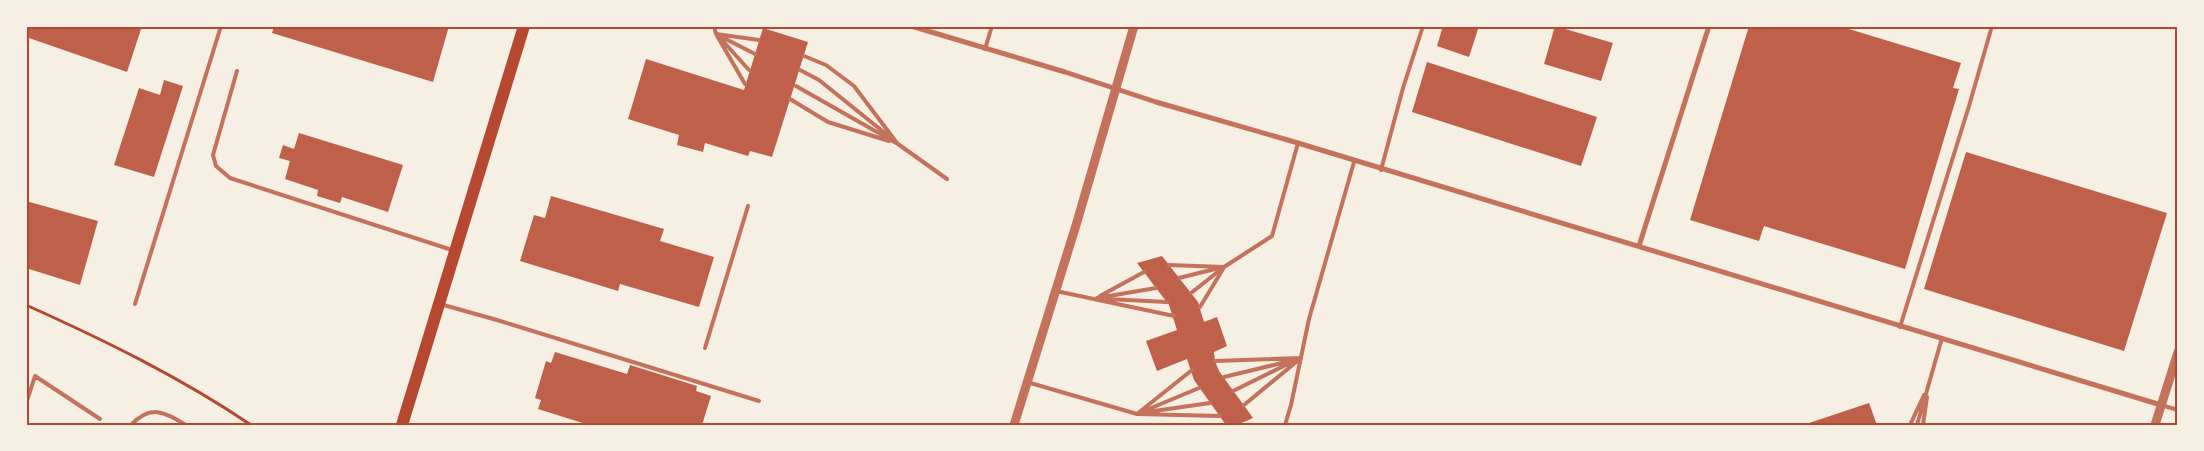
<svg xmlns="http://www.w3.org/2000/svg" width="2204" height="451" font-family="Jost,sans-serif">
	<style>
		.building { fill: #bf614a }
		.lines { fill: none; stroke-linecap: round; stroke-linejoin: round }
		.path { stroke: #b5482f; stroke-width: 3 }
		.service { stroke: #c5725c; stroke-width: 4 }
		.minor { stroke: #c5725c; stroke-width: 5 }
		.tertiary { stroke: #c5725c; stroke-width: 9 }
		.primary { stroke: #b5482f; stroke-width: 12 }
		.neatline { fill: none; stroke: #b5482f; stroke-width: 2 }
	</style>
	<rect width="100%" height="100%" fill="#f6efe4"/>
	<path class="building" d="M26,26H142L127,72L26,37Z
		M274,26H449L433,82L272,33Z
		M1443,26H1479L1469,57L1437,46Z
		M1555,26L1613,43L1601,81L1544,64Z
		M1749,26H1839L1961,63L1953,88L1959,89L1905,269L1764,226L1759,241L1690,220Z
		M763,28L808,42L772,157L750,151L748,156L705,143L703,152L677,145L679,135L628,119L646,59L744,90Z
		M1427,62L1597,117L1581,166L1412,112Z
		M164,80L183,86L154,177L114,165L139,88L160,95Z
		M299,133L403,165L388,212L342,197L340,203L317,196L318,190L285,179L290,161L279,158L283,145L294,149Z
		M1966,152L2167,213L2124,351L1924,289Z
		M551,196L664,229L660,241L714,257L699,307L620,284L618,291L520,261L534,215L545,218Z
		M26,201L98,221L80,285L26,268Z
		M1162,256L1198,302L1204,322L1217,317L1227,346L1214,352L1215,361L1219,371L1253,418L1237,425H1226L1194,380L1187,359L1157,371L1146,341L1177,330L1169,305L1137,263Z
		M555,352L627,374L630,365L697,386L696,391L711,396L702,425H589L538,409L541,400L535,398L546,361L551,363Z
		M1869,403L1877,425H1806V424Z"/>
	<g class="lines">
		<path class="path" d="M26,305C104,340 180,377 251,425"/>
		<path class="service" d="M714,26L716,34L745,84
			M716,34L759,40
			M720,36L755,54
			M721,39L749,70
			M985,49L992,26
			M804,56L826,65L854,86L897,143
			M800,70L819,80L891,138
			M237,71L213,155L216,166L230,178L452,250
			M796,86L898,144L947,179
			M790,99L828,122L889,141
			M1381,170L1403,88L1423,26
			M1169,265L1224,267
			M1179,278L1219,268
			M1056,291L1174,316
			M1191,293L1224,267L1272,236L1298,143
			M1100,296L1144,272
			M1097,298L1156,288
			M1107,299L1167,302
			M135,304L221,26
			M440,304L497,320L759,401
			M1200,307L1223,269
			M1900,327L1969,106L1992,26
			M705,348L748,206
			M1215,361L1301,358
			M1224,377L1294,360
			M1027,382L1137,414L1192,370
			M1233,391L1292,362
			M26,404L35,376L100,419
			M1244,405L1301,358
			M2161,405L2178,410
			M1144,411L1199,388
			M1147,412L1210,403
			M1137,414L1220,416
			M131,425C151,404 164,412 186,425
			M1285,425L1291,405L1309,319L1354,162
			M1910,425L1924,395
			M1917,425L1942,338
			M1923,425L1927,397"/>
		<path class="minor" d="M911,26L1065,72L1156,102L1298,143L2161,405
			M1639,246L1709,26"/>
		<path class="tertiary" d="M1014,425L1077,222L1134,26
			M2155,425L2178,352"/>
		<path class="primary" d="M402,425L524,26"/>
	</g>
	<rect width="2204" height="451" fill="none" stroke="#f6efe4" stroke-width="55"/>
	<rect x="28" y="28" width="2148" height="396" class="neatline"/>
</svg>
